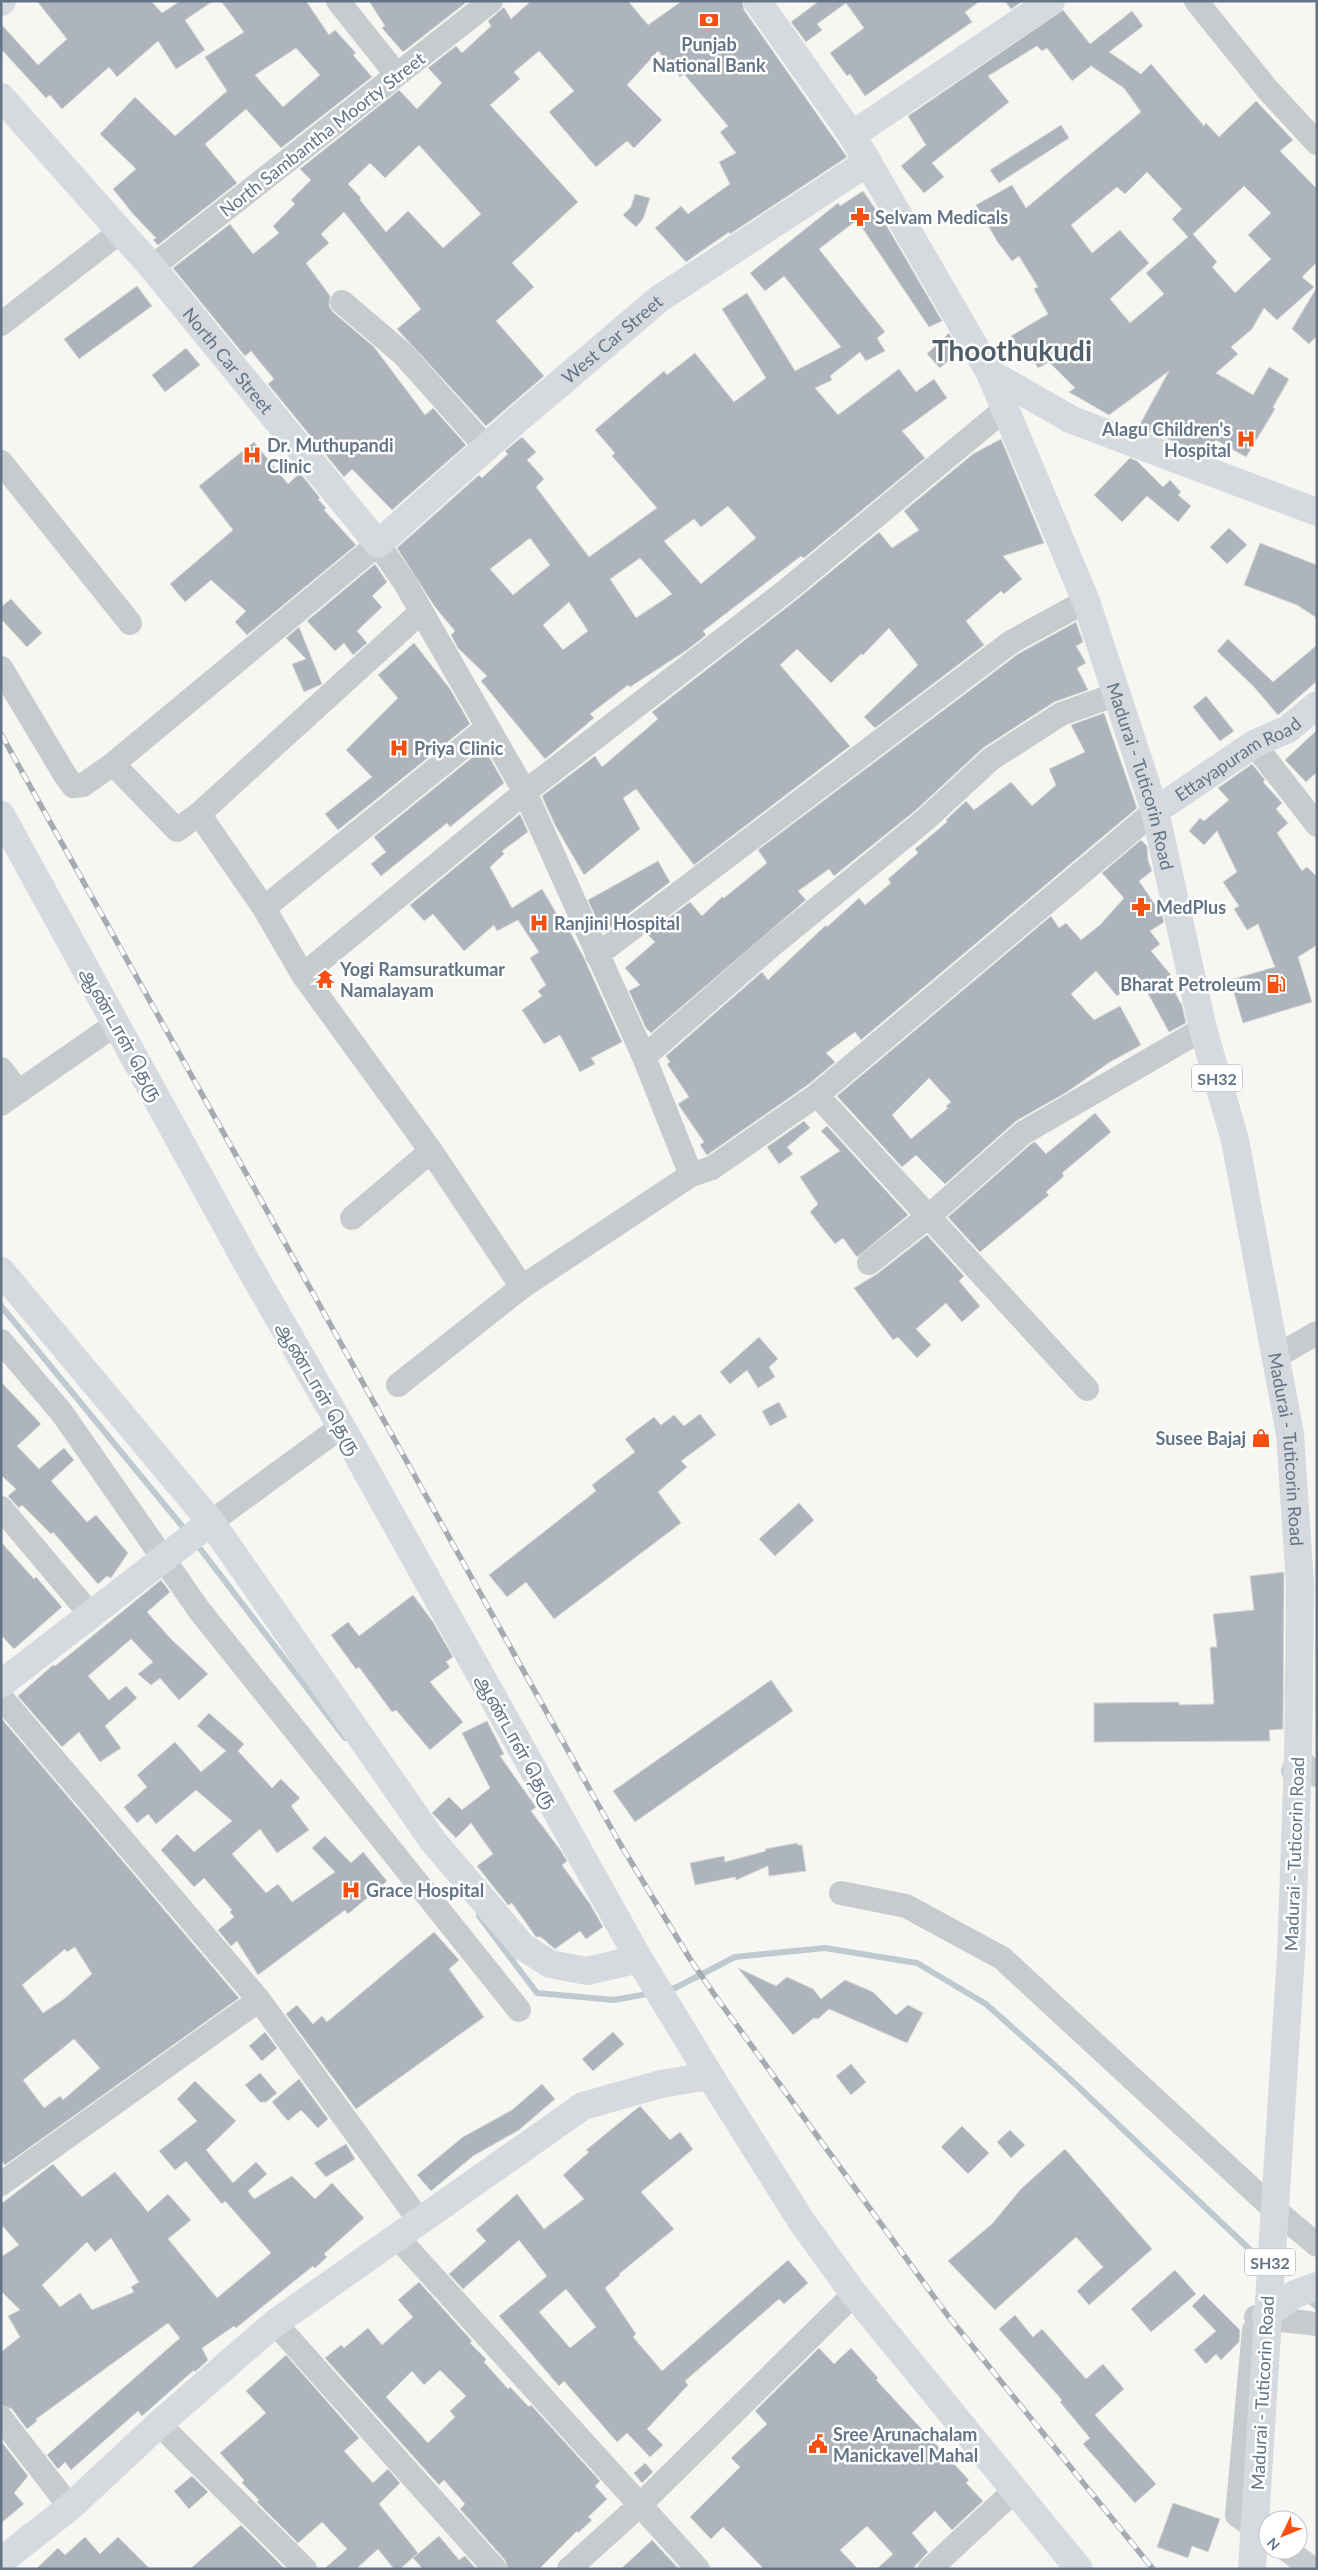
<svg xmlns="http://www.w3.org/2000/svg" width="1318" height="2570" font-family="Lato,'Noto Sans Tamil',sans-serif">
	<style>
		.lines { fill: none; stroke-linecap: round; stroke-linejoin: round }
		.stream { stroke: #becacf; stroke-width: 6 }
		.building { fill: #adb4bb; stroke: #d7d7d4; fill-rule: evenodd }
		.street { stroke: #c8cbce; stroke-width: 24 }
		.secondary { stroke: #d6dadf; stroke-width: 28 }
		.primary { stroke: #d6dadf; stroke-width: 28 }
		.rail-casing { stroke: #a5abb1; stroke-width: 5.5 }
		.rail { stroke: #fff; stroke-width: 4; stroke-dasharray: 11; stroke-linecap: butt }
		.labels { text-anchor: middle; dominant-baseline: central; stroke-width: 5; stroke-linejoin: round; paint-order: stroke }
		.shield { fill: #fff; stroke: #919eaa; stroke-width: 1 }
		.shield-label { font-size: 16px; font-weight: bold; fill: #627486 }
		.poi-label { font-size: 18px; font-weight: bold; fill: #627486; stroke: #fff; text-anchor: start }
		.street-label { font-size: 18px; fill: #627486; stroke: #fff }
		.town-label { font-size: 28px; font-weight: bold; fill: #505e6a; stroke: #fff }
	</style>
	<rect width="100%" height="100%" fill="#f6f6f2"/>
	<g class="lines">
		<path class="stream" d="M1,1306L187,1532
			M195,1542L345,1738
			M479,1916L537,1993L614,2000L652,1993
			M667,1990L675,1988L735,1957L825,1948L917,1963L986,2004L1070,2079L1264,2263
			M1306,2298L1317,2307"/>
	</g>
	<path class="building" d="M37,1H151L162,13L180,1H213L185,20L205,50L176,69L158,41L117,77L109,67L62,109L50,95L46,98L1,49V24L38,65L67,39Z
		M221,1H306L329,35L335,30L356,53L353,55L372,77L281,148L246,109L205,144L237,183L158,245L153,240L156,238L134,215L113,189L136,169L100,134L135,97L175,136L227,91L205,57L244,32ZM296,48L320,75L283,107L255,75Z
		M369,1H468L403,52L382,28L385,26Z
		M531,1H628L648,25L682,1H742L744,10L847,157L730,234L729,232L686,262L655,228L681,206L688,214L730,184L719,162L736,153L720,132L728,126L684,74L680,77L658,51L627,85L662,120L634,148L627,141L596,167L549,112L574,91L539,51L514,72L520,79L490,105L578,202L512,263L534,287L496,321L544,376L486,426L397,329L421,309L344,212L321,234L329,243L306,263L330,296L329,306L333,312L374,347L425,415L433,408L466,445L392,510L352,469L344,477L268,384L274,379L251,351L245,356L173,268L230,224L253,254L279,233L273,226L295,204L291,200L311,180L300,169L399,90L417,109L442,83L428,68L456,46L462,53L491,26L488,21L504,7L511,19ZM419,145L481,214L443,248L408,211L386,232L360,200L361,198L348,184L370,163L385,178Z
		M819,1H980L965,12L972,22L865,96L850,74L847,76L830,53L864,28L846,3L817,24L822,30L806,42L791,22Z
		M1005,1H1023L1011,9Z
		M1063,10L1090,44L1132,11L1143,26L1109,52L1141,74L1151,64L1204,126L1206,123L1219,137L1256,101L1293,140L1280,151L1317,189V262L1302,277L1314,287L1277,320L1264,308L1252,329L1231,347L1238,354L1216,373L1253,395L1269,367L1289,379L1273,407L1275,409L1246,457L1216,440L1210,455L1138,428L1169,371L1109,415L1069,392L1075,388L1049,362L1038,368L1027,349L1021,352L1011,336L1048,314L1034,289L1038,287L1019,256L1012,261L997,241L976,205L1012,185L1026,208L1141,112L1124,88L1091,66L1072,81L1047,48L1042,51L1037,46L988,76L1009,102L932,163L944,177L924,193L901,166L926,145L908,116ZM1147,172L1182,209L1172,219L1188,237L1146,273L1164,294L1130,323L1110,299L1149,263L1120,230L1092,253L1071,225L1117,187L1125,194ZM1244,186L1271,213L1248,235L1271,259L1235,293L1212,267L1217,262L1193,234Z
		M1061,125L1069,138L999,183L990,170Z
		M863,191L885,223L942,321L929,327L857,220L819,249L885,332L877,338L885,351L866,361L860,352L830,376L832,380L815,388L838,415L899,369L916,392L934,379L947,398L902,431L925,458L804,558L801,556L703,631L706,635L687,650L630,687L628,685L590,714L594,718L545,759L481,681L487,676L458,648L451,635L455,631L435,607L397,548L479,475L482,478L508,454L505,451L522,437L536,452L527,460L544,479L536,487L589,557L657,508L612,456L615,453L595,430L664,371L667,375L695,353L734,402L766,378L722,309L747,293L795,371L841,347L784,276L765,291L750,273L838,203L840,206ZM728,506L756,538L701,584L664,541L694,519L701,527ZM530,538L550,565L513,595L490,569ZM640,558L672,594L636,618L610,579ZM569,602L588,631L563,650L543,625Z
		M635,194L650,198L643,219L636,227L623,215L631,207Z
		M137,286L152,306L79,359L64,339Z
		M1317,287V336L1309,344L1292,329Z
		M949,333L959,351L940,368L927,354Z
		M186,348L200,365L165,392L152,375Z
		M1001,439L1044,543L1003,556L1022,579L1004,594L1001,591L966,621L984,645L875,728L864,717L918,665L889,628L863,655L861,654L831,683L797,649L780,665L850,746L694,865L636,789L623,798L640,829L584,875L555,825L542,796L595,756L602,767L658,719L652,712L795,601L879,532L892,548L919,530L904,511L973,454Z
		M254,442L288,484L300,473L320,498L318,499L326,508L324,510L356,545L247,635L235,622L246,611L211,580L185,602L170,584L233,530L199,486Z
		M1130,458L1137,461L1163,487L1170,480L1181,492L1178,495L1191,506L1178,522L1147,496L1122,522L1094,495Z
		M1229,528L1247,545L1227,564L1210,547Z
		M1260,543L1317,565V618L1297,605L1244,585Z
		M375,564L387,582L372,596L382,607L357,631L367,643L353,655L344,643L335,651L307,621Z
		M11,599L42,633L27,647L1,619V607Z
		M1076,622L1083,642L1076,646L1086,663L1077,668L1088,690L1054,702L983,748L916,810L834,876L829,869L798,891L806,900L651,1033L646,1028L629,991L640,985L625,968L655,942L647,934L690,902L702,916L722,897L724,898L767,863L758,850L1018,654Z
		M299,627L322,684L304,692L292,664L306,659L286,638Z
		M1228,639L1273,682L1317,645V681L1278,715L1254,687L1217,651Z
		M414,643L450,689L470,724L338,830L325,814L372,777L346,750L398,698L378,675Z
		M1206,696L1234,731L1220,741L1193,707Z
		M1104,713L1137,808L861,1040L855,1032L826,1053L835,1062L809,1084L707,1155L700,1145L704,1142L678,1104L689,1097L667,1064L670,1062L666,1056L762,972L768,980L826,925L827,927L859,898L865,905L891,883L888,879L918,853L915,849L947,822L946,820L966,801L974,810L1011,782L1032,806L1056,785L1049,769L1085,752L1071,725Z
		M1317,730V772L1306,782L1285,760Z
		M484,748L504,783L450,827L447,823L381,876L371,864L386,852L374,837Z
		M1252,764L1265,780L1263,782L1282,803L1276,809L1288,823L1277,833L1302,871L1307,867L1317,877V945L1298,957L1312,1002L1243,1023L1230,980L1275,967L1258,924L1247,930L1234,909L1239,906L1223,882L1237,872L1217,831L1204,845L1189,831L1200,818L1204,821L1229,800L1218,788Z
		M520,814L528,832L502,851L504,854L490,867L512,908L542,889L558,916L561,915L583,956L622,1042L591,1058L595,1064L580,1072L560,1035L544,1044L522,1010L542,996L538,991L546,985L530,958L539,952L518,920L497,931L494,925L464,951L433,914L424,921L410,905Z
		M1141,840L1147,846L1148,860L1152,871L1139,881L1162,915L1164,922L1150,931L1160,944L1151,951L1171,975L1167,979L1182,1005L1186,1023L1169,1032L1139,977L1117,996L1096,971L1071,994L1094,1020L1120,1006L1141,1045L1110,1062L1067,1092L1016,1121L945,1184L916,1155L902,1167L837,1096L1051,916L1059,928L1066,923L1081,940L1100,925L1124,898L1102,873ZM929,1078L951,1102L946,1106L948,1108L911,1139L892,1115Z
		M658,861L670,882L603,933L588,900Z
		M1095,1113L1111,1132L1062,1173L1064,1176L1046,1192L1049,1195L980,1252L948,1217L1031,1144L1035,1142L1046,1154Z
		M804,1121L810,1128L787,1147L793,1154L779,1164L767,1147Z
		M827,1126L908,1215L857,1257L843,1238L835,1244L810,1212L818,1204L800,1177L840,1151L821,1131Z
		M927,1235L964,1276L959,1281L980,1306L962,1322L946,1303L916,1329L931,1345L917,1358L898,1337L893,1340L854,1288L877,1274Z
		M759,1337L778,1359L769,1367L775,1377L758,1388L747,1370L730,1384L720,1372Z
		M1,1382L41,1424L17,1446L39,1469L64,1448L74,1460L51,1481L87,1522L96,1515L128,1553L111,1578L107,1576L98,1584L53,1532L51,1534L22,1505L19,1508L8,1496L16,1489L1,1475Z
		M779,1402L787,1417L770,1426L762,1411Z
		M700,1414L716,1435L681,1461L687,1467L658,1492L681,1523L554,1619L526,1582L507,1597L489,1575L596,1491L592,1485L635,1452L625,1439L654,1417L661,1425L674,1415L684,1426Z
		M799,1503L814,1520L775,1556L759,1539Z
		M1,1542L34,1579L36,1577L62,1607L14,1649L1,1635Z
		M1284,1572L1283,1729L1269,1730L1270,1741L1094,1742V1703L1179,1702V1705L1214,1704L1210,1647H1217L1213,1614L1254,1610L1250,1576Z
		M161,1580L170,1592L147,1612L170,1638L208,1674L179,1700L160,1678L151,1685L138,1674L153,1662L131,1639L88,1676L109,1700L126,1686L137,1698L105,1726L121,1748L100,1762L79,1732L62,1747L18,1696L53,1665L55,1666L69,1655Z
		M413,1595L433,1622L453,1657L446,1662L450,1667L430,1682L463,1722L430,1750L396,1710L392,1712L359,1667L356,1669L331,1635L348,1622L359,1636Z
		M771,1680L793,1711L635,1822L613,1791Z
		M209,1713L244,1744L238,1751L272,1788L281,1779L300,1798L291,1806L309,1830L277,1853L260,1829L232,1854L266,1893L278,1884L292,1902L335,1872L312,1848L325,1836L351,1863L363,1852L387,1881L348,1914L345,1910L258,1975L237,1941L231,1946L218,1930L234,1917L230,1912L232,1910L204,1878L194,1887L161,1850L177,1834L194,1852L232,1821L196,1790L156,1824L148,1814L137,1823L124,1807L147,1787L137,1775L175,1742L201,1772L226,1751L197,1726Z
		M1,1718L239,1998L5,2165L1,2160ZM75,1947L92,1974L64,1999L43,2013L22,1985L65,1949L67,1952ZM74,2039L100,2068L63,2100L60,2096L44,2108L23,2080Z
		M487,1721L504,1754L500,1756L536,1807L531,1811L561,1851L567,1861L562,1865L590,1904L603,1927L586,1939L580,1931L555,1949L541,1937H536L512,1903L508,1905L477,1866L493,1854L471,1823L456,1838L432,1813L449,1797L462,1810L490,1788L462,1733Z
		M797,1843L798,1845H802L806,1871L769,1876L768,1866L736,1880L735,1877L695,1885L690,1863L724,1856L725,1862L766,1851L765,1849Z
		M434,1932L459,1960L449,1969L484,2017L356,2109L286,2014L297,2005L313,2024L322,2016L327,2022Z
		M738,1968L776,1986L787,1977L813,1989L821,1999L845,1980L873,1992L896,2015L908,2005L923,2013L907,2043L829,2009L818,2019L814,2018L793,2035Z
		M265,2032L277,2048L262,2061L249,2046Z
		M613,2032L624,2044L593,2071L582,2059Z
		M851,2064L866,2082L851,2095L836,2076Z
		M260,2073L277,2093L266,2102H260L245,2085Z
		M299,2079L328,2119L318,2128L301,2110L288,2121L272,2102Z
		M195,2081L236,2121L206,2150L233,2183L256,2162L267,2174L248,2191L254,2199L292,2176L315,2199L332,2183L364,2218L324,2254L327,2257L315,2268L313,2266L236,2328L234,2326L202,2348L208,2360L195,2372L194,2370L142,2416L138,2411L71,2470L65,2462L58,2469L47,2455L180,2338L168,2323L36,2419L37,2421L27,2429L12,2409L1,2405V2352L20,2337L8,2316L20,2310L1,2291V2257L19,2245L1,2224V2204L53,2164L82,2197L115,2172L148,2212L168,2194L191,2220L168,2239L217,2298L271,2253L225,2201L222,2204L186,2161L175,2170L159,2151L197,2121L177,2099ZM111,2238L139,2282L131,2287L134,2292L92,2310L80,2293L60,2307L42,2285L87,2242L95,2252Z
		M542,2084L555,2099L519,2130L473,2156L431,2191L417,2175L463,2137L512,2110Z
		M640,2106L670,2140L680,2132L693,2149L641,2192L674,2229L619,2274L620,2275L605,2288L636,2334L633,2337L662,2371L788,2260L808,2283L784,2304L779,2299L685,2381L688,2385L647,2429L663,2445L650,2457L627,2433L617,2442L564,2381L559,2386L499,2316L547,2276L519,2240L463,2289L449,2274L486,2241L476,2230L517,2194L544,2229L584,2199L563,2175L589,2152L586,2150ZM566,2289L596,2327L570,2348L539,2312Z
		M962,2126L989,2153L968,2174L941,2147Z
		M1010,2130L1025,2145L1011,2158L997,2142Z
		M346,2144L355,2159L326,2177L314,2163Z
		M1065,2149L1152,2249L1089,2305L1077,2291L1103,2267L1076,2237L995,2310L948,2261L992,2224L1021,2189Z
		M1175,2270L1196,2294L1151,2332L1131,2309Z
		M419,2282L472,2341L470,2343L486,2359L484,2362L508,2389L510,2387L529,2407L531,2405L600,2481L595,2486L607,2499L588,2517L592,2520L578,2533L577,2531L539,2569H508L505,2560L460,2509L465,2504L444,2480L439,2485L325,2358L341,2345L344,2348L368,2328L382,2345L413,2317L398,2300ZM440,2370L466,2396L450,2411L455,2417L428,2443L386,2397L412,2371L424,2385Z
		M1204,2294L1240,2330L1239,2342L1221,2360L1216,2354L1206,2364L1194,2350L1216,2331L1192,2306Z
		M1015,2315L1033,2337L1042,2329L1086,2379L1103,2364L1124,2389L1095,2415L1156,2484L1135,2503L1083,2444L1090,2438L1060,2402L1062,2400L999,2329Z
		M819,2348L834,2364L851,2348L878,2378L876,2380L969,2480L966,2483L983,2501L952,2530L935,2511L912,2533L928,2552L912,2569H877L893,2554L867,2526L840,2550L858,2569H764L723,2527L711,2539L690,2517L740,2467L731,2458L767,2424L755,2411Z
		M286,2355L359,2438L344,2451L373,2483L388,2469L400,2483L379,2504L418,2553L400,2569H394L378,2549L356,2569H324L347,2549L322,2522L298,2543L257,2502L259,2500L242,2483L244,2480L220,2453L266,2413L246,2391Z
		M1,2441L28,2476L14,2493L24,2504L1,2523Z
		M645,2463L653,2472L642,2483L634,2473Z
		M192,2476L208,2492L189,2509L174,2491Z
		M1173,2503L1220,2519L1208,2552L1192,2546L1188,2558L1157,2547Z
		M241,2525L285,2569H190Z
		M439,2536L459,2560L465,2556L476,2569H423L413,2558Z
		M85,2537L100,2554L118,2537L150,2569H36L58,2548L65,2555Z
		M652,2540L679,2569H621Z"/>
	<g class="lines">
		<path class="street" d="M338,1L397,75
			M1196,1L1267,89L1317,143
			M152,267L491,1
			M342,302L403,354L486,447
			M1,324L121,231
			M1,462L130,623
			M1,668L65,775L73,786L83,785L113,764L378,544L405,583L525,792L644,1057L691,1175L522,1287L398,1385
			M1254,744L1317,825
			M113,764L177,830L199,814
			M264,908L488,727
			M597,955L1011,642L1086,601
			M303,975L525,792L787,590L1005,409
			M644,1057L771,946L925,820L991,759L1061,714L1117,694
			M1,1069L18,1092
			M817,1095L1087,1389
			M1,1104L116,1024
			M431,1151L522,1287
			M691,1175L712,1168L817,1095L1155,811
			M352,1218L431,1151L303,975L264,908L199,814L421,612
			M869,1263L929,1216L1023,1133L1203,1029
			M1,1341L62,1413L199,1610L519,2010
			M1275,1357L1317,1333
			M1,1508L91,1615
			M211,1522L341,1427
			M1,1697L259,2000L419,2220
			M1293,1771L1298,1759L1317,1775
			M841,1893L906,1906L1002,1958L1267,2203L1317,2245
			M1,2184L259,2000
			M397,2237L698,2569
			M1256,2317L1317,2324
			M275,2323L495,2569
			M1254,2330L1237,2515L1268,2537
			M1,2418L70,2507
			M159,2424L305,2569
			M1287,2550L1313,2569
			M569,2569L641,2504L854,2294
			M930,2569L1014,2491"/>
		<g class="secondary">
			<path d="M1,2L2,1"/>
			<path id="s1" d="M1,97L152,267L378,544L518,419L659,299L868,162"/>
			<path d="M852,135L1051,1"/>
			<path id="s2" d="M1155,811L1254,744L1288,729L1317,705"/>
			<path d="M1,815L247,1263L353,1447L639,1959"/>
			<path d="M1,1271L211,1522L433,1841L523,1947L550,1964L587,1971L639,1959L710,2076"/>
			<path d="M1,1684L211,1522"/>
			<path d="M1266,2315L1295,2294L1317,2286"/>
			<path d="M1,2561L70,2507L159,2424L275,2323L583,2106L661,2084L710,2076L802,2222L854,2294L1079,2569"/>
		</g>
		<g class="primary">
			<path d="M757,1L852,135L990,373L1072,420L1317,512"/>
			<path id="s3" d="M990,373L1086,601L1155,811L1203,1029L1235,1140L1290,1434L1300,1584L1298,1759L1291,1955L1252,2569"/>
		</g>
		<g class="rail-casing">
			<path id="rail" d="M1,734L619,1842L690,1959L714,1994L948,2316L1153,2569"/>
		</g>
		<use href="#rail" class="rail"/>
	</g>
	<defs>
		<g id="bank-bare" transform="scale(1.5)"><path d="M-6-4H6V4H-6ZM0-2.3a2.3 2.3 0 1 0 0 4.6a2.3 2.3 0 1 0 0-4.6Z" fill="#f55012" stroke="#fff" stroke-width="2.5" paint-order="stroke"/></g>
		<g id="pharmacy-bare" transform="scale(1.5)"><path d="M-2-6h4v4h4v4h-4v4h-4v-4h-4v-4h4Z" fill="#f55012" stroke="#fff" stroke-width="2.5" paint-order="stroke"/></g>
		<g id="hospital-bare" transform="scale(1.5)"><path d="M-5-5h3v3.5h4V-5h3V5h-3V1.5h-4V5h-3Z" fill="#f55012" stroke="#fff" stroke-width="2.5" paint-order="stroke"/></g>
		<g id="temple-bare" transform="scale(1.5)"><path d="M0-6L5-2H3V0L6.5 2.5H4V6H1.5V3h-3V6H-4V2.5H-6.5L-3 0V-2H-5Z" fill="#f55012" stroke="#fff" stroke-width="2.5" paint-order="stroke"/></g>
		<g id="fuel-bare" transform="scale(1.5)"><path d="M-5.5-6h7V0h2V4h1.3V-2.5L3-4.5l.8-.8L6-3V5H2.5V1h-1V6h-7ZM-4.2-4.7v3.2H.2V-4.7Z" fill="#f55012" stroke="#fff" stroke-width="2.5" paint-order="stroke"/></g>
		<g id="shop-bare" transform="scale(1.5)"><path d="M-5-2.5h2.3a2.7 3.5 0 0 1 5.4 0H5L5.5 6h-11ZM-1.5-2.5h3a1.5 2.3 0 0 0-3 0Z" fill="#f55012" stroke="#fff" stroke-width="2.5" paint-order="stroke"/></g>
		<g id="civic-bare" transform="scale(1.5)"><path d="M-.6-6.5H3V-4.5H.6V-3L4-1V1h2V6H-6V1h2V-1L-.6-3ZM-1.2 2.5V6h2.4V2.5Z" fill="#f55012" stroke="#fff" stroke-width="2.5" paint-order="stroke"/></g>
	</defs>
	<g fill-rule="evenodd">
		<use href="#bank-bare" x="709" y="20"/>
		<use href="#pharmacy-bare" x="860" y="217"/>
		<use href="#hospital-bare" x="1246" y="439"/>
		<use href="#hospital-bare" x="252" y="455"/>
		<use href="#hospital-bare" x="399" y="748"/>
		<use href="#pharmacy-bare" x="1141" y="907"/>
		<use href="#hospital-bare" x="539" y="923"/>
		<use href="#temple-bare" x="325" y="979"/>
		<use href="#fuel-bare" x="1276" y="984"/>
		<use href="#shop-bare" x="1261" y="1438"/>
		<use href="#hospital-bare" x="351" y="1890"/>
		<use href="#civic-bare" x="818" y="2444"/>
	</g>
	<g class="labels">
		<g class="shield">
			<rect x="1192" y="1064.5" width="50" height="27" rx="4"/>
			<rect x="1245" y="2248.5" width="50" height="27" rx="4"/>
		</g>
		<g class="shield-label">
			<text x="1217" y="1078">SH32</text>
			<text x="1270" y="2262">SH32</text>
		</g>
		<g class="poi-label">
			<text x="709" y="44" text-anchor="middle">Punjab<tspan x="709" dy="21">National Bank</tspan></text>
			<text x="875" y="217">Selvam Medicals</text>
			<text x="1231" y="429" text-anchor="end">Alagu Children's<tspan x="1231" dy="21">Hospital</tspan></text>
			<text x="267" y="445">Dr. Muthupandi<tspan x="267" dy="21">Clinic</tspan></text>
			<text x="414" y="748">Priya Clinic</text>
			<text x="1156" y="907">MedPlus</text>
			<text x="554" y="923">Ranjini Hospital</text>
			<text x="340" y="969">Yogi Ramsuratkumar<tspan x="340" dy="21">Namalayam</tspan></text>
			<text x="1261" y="984" text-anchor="end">Bharat Petroleum</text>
			<text x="1246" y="1438" text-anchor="end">Susee Bajaj</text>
			<text x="366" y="1890">Grace Hospital</text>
			<text x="833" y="2434">Sree Arunachalam<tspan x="833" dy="21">Manickavel Mahal</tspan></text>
		</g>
		<g class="street-label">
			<text transform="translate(322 134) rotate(-38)">North Sambantha Moorty Street</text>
			<text stroke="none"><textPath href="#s1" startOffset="896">West Car Street</textPath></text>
			<text stroke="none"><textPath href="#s1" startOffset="348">North Car Street</textPath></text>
			<text stroke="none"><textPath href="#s2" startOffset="98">Ettayapuram Road</textPath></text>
			<text stroke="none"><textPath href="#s3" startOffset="431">Madurai - Tuticorin Road</textPath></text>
			<text transform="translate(122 1034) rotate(61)">ஆண்டாள் தெரு</text>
			<text transform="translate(319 1388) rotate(60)">ஆண்டாள் தெரு</text>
			<text stroke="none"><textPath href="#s3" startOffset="1121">Madurai - Tuticorin Road</textPath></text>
			<text transform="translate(517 1741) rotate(61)">ஆண்டாள் தெரு</text>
			<text transform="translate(1294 1854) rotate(-88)">Madurai - Tuticorin Road</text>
			<text transform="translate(1262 2393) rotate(-87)">Madurai - Tuticorin Road</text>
		</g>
		<g class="town-label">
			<text x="1012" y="350">Thoothukudi</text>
		</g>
	</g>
	<rect width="1318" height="2570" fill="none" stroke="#627486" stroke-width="5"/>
	<g transform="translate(1283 2535) rotate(227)"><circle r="24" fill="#ffffff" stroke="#c0c7cf"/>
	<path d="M0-4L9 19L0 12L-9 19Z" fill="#f55012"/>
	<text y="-8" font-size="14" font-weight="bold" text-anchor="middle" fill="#627486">N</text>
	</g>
</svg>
